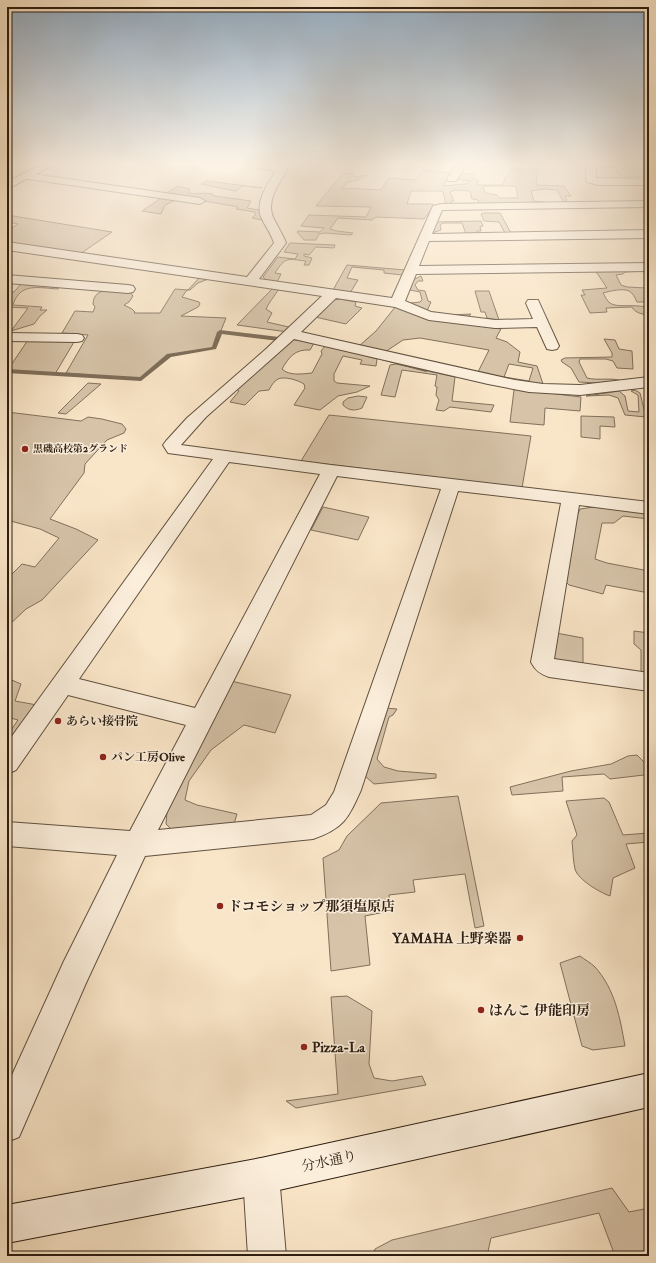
<svg xmlns="http://www.w3.org/2000/svg" width="656" height="1263" font-family="'IM FELL Double Pica','Noto Serif JP',serif">
	<style>
		.green { fill: #d6c3a8; stroke: #82705c; fill-rule: evenodd }
		.lines { fill: none; stroke-linecap: round; stroke-linejoin: round }
		.stream { fill: #7e6d59; fill-rule: evenodd }
		.street-casing { stroke: #60503e; stroke-width: 2 }
		.secondary-casing { stroke: #2d1e10; stroke-width: 2 }
		.street { fill: #fbeedb; fill-rule: evenodd }
		.secondary { fill: #fbeedb; fill-rule: evenodd }
		.poi-dot { fill: #8f2418; stroke: #fbeedb; stroke-width: 1.5 }
		.labels { text-anchor: middle; dominant-baseline: central; stroke-width: 3; stroke-linejoin: round; paint-order: stroke }
		.far-poi-label { font-size: 10px; font-weight: bold; fill: #2d1e10; stroke: #fbeedb; text-anchor: start }
		.poi-label { font-size: 12px; font-weight: bold; fill: #2d1e10; stroke: #fbeedb; text-anchor: start }
		.near-poi-label { font-size: 14px; font-weight: bold; fill: #2d1e10; stroke: #fbeedb; text-anchor: start }
		.near-street-label { font-size: 14px; fill: #2d1e10; stroke: #fbeedb }
	</style>
	<rect width="100%" height="100%" fill="#f9e5c7"/>
	<filter id="stains"><feTurbulence type="fractalNoise" baseFrequency=".005" numOctaves="4"/><feColorMatrix values="0 0 0 0 .2 0 0 0 0 .09 0 0 0 0 .02 0 0 0 .5 -.17"/></filter>
	<radialGradient id="worn" r=".72"><stop offset=".6" stop-color="#630" stop-opacity="0"/><stop offset="1" stop-color="#630" stop-opacity=".3"/></radialGradient>
	<path class="green" d="M594,164H633L649,166V180L648,177L625,176V179L622,178L621,175L617,173L616,168L594,166Z
		M511,168L538,170L536,185L564,186L571,196H565L567,202L564,203L557,190L542,189L531,191L534,201L545,202L547,204L479,205L478,200L472,199L470,191L455,190L450,192L454,201H451V205H446L443,191H411L407,204H433L434,206L424,219L376,217L372,220L338,218L330,229L337,231L353,233L351,235L325,233L319,234L316,240H304L297,232L298,231L320,232L324,228L301,226L309,215L366,217L371,207L316,206L343,173L353,174L354,177L368,175L358,180L348,182L342,188L381,190L389,178L415,180L422,170L451,173L443,186L466,184L470,181L456,179L461,173L474,175L472,178L479,181L477,183L478,185H502ZM486,186H513L516,187L518,198H500L497,195L485,193L483,187Z
		M207,181L262,188L243,186L235,191L201,184Z
		M178,186L190,189L188,193C197,195 205,192 213,194L212,195L215,196L251,201L247,208L259,210L262,220L252,218L255,215V212L236,209L238,207L165,194Z
		M163,197L178,199L165,205L161,214L142,211Z
		M484,213H500L511,233H505L499,222L484,221L481,214Z
		M7,215L112,232L80,254L7,243V231L18,224L7,222Z
		M481,221L483,226L480,227L481,231H477V235L466,234L462,223H443L440,225L441,230L432,233L436,222Z
		M290,243L335,245L334,248L316,247L309,255L304,254V256L312,258L309,265H304L306,261C287,259 286,256 275,273L281,274L277,282L267,281L263,277L278,257L295,259L298,254L284,252Z
		M347,265L405,270L403,275L384,273V270L352,267L347,278L358,280L350,293L333,290Z
		M595,270L643,271L625,272L623,274L616,275L621,285L627,287L646,288L649,294L648,299L649,302H637C635,298 633,293 629,291C623,288 610,291 603,293C605,296 607,301 610,303C616,308 635,304 645,307L648,315C642,314 635,313 632,307L606,308L607,312L590,313L581,295H585L582,290L607,288Z
		M201,276L211,278L198,283L190,290H187L182,297L199,302L200,304L198,307L181,316L226,318L214,348L169,355L141,379L66,373L88,335L62,333L75,311L93,312L95,307L93,304C94,285 116,291 130,292L133,296L129,302L124,305L132,309L135,312L134,313H160L175,289L188,290Z
		M421,276L423,281H418L415,285L418,290L425,291L428,301L431,302L427,311L449,315L471,314L469,316C448,318 428,316 411,303L420,302L422,300L420,292L410,290L413,280Z
		M21,284L60,286L58,289C39,288 20,282 13,305L42,307L40,310H47L40,316L34,324L11,331L28,308L7,307V294L10,292H14Z
		M275,286L285,289L278,290C274,297 269,302 266,309L272,313L267,322L293,328L288,332L237,325Z
		M475,291H489L499,320L487,318L485,312H481Z
		M340,299L356,302L355,306L362,308L346,324L315,317L334,300Z
		M396,306L430,319L501,329L496,338L507,342L520,352L518,362L537,366L543,384L523,382L477,374L489,350L420,338L403,340L385,352L359,346L376,331ZM509,364L533,368L529,381L504,377Z
		M291,339L314,343L310,350C295,349 289,357 282,369C289,376 302,374 312,373L322,354L321,351L326,345L377,359L376,366L360,364L362,360L343,356L334,374V381L337,383L370,386L357,392L338,396L320,410L294,405L305,388L304,384C298,380 284,376 278,379C274,381 271,386 269,390L259,391L245,405L230,402L239,391L236,389Z
		M604,339L615,340L619,349L632,351L633,369L617,368L613,361L606,359H580L579,362L587,378C598,381 612,377 622,381L596,383L579,382L571,368L562,362L561,360L565,358L612,357V353Z
		M28,340H70L74,342L55,374L11,372L7,374V371Z
		M396,364L455,377L452,401L494,405L491,412L450,407L444,411L436,410L439,400L436,395L437,387L435,386L437,375L402,370L395,397L381,395L390,365Z
		M88,383L101,384L66,414L58,413Z
		M516,389L581,397L580,411L545,408L544,425L510,422L514,390Z
		M635,390L640,393L646,417L625,415L618,398L609,395L586,396L619,391L625,396L628,411L639,412L638,395L631,391Z
		M358,396L367,397L362,408C355,411 349,411 343,405V402L348,398Z
		M7,412L81,421L88,417L102,419L122,424L126,429L124,433L107,440L85,464L84,473L50,519L76,529L98,540L42,600L26,609L7,627V579L22,564L35,567L59,538L40,529L7,520Z
		M329,415L531,436L522,488L301,461Z
		M581,416L614,417L615,427L600,426V439L581,437Z
		M323,507L369,517L358,540L311,530Z
		M594,507L649,513V519L623,516L614,523H602L595,559L607,563L649,571V593L606,585L603,594L569,585L565,581L577,516L580,509Z
		M634,631L649,633V675L641,674V650L634,644Z
		M556,633L583,638V667L562,664L553,657Z
		M7,678L21,684L15,701L37,705L7,751V736L18,720L7,717Z
		M231,681L291,695L275,733L244,725L211,750L189,781L185,800L197,805L237,814L234,824L171,829L166,824L167,811Z
		M385,708L397,709L393,715L389,717L377,759L384,767L398,771L436,774V778L374,784L365,776Z
		M637,755L645,763H649V777L644,775L610,779L604,774L562,777L563,791L512,795L510,787L571,771L611,764L628,756Z
		M458,796L484,926L475,928L465,874L413,880L415,892L389,895L390,911L365,916L370,965L331,971L323,858L339,850L347,836L381,803Z
		M604,798L609,802L623,835L649,833V842L626,844L635,868L613,878L610,896C601,893 578,880 575,869C573,861 573,850 572,841L577,835L566,801Z
		M580,956C584,959 591,963 595,967C615,989 620,1018 625,1046L593,1050L582,1046L560,963Z
		M347,996L372,1011L369,1064L374,1078L392,1081L422,1076L426,1085L296,1108L286,1101L338,1094L331,997Z
		M612,1188L629,1212L649,1208V1256H615L599,1213L491,1238L487,1256H372L375,1249L392,1240Z"/>
	<g class="lines">
		<path class="stream" d="M635,164L649,165V167Z
			M220,330L279,337L288,336L291,338L279,341L222,334L216,349L171,357L141,381L7,373V369L140,377L167,354L212,347L217,332Z
			M380,356L428,369L429,370L426,372L378,359L377,358Z"/>
		<g class="street-casing">
			<path id="street" d="M248,164C260,164 279,160 287,170C279,184 266,201 273,217C277,226 283,234 286,243L259,279L392,298L433,206L441,204L649,201V207L442,210L432,234L649,230V238L429,241L419,266L649,263V271L416,274L405,301L431,312L495,320L533,319L526,303L528,300H538L559,346L557,349L552,350L547,349L537,327L495,328L429,320L395,307L336,298L301,332L515,380L543,384L580,385L649,377V387L580,395L529,392L488,384L294,339L206,417L181,445L331,465L649,502V514L579,505L554,659L649,673V691L549,677C540,674 535,670 531,662L561,503L458,491L361,790C348,819 344,828 313,839L145,856L86,983L19,1137L7,1142V1086L64,961L117,855L7,846V822L130,831L186,725L68,695L16,770L7,774V743L213,459L168,453L163,445L166,441L187,418L266,349L322,296L7,250V242L247,277L274,243C271,233 265,226 261,217C255,201 268,184 276,171L253,167ZM229,462L320,474L195,708L79,679ZM337,476L441,489L334,792L326,805L311,815L158,830Z
				M457,164H467L456,181H448L447,179Z
				M586,164H596V178L649,179V185H598L587,182L586,180Z
				M26,173L200,198L205,201L200,204L22,178L21,176L22,174Z
				M7,275L128,285L133,286L135,289L133,292L128,293L7,283Z
				M7,333L77,334L82,335L84,338L82,341L77,342L7,341Z
				M261,1158L274,1163L279,1176L286,1256H248L243,1176L248,1163Z"/>
		</g>
		<g class="secondary-casing">
			<path id="secondary" d="M42,164H55L7,189V182Z
				M649,1073V1107L261,1194L7,1243V1205L261,1158Z"/>
		</g>
		<use href="#street" class="street"/>
		<use href="#secondary" class="secondary"/>
	</g>
	<linearGradient id="sky" x2="0" y2="1"><stop stop-color="#93acc2"/><stop offset="0.48" stop-color="#fcf3e6"/><stop offset="1" stop-color="#fcf3e6" stop-opacity="0"/></linearGradient>
	<rect width="656" height="341" fill="url(#sky)"/>
	<g class="poi-dot">
		<circle cx="25" cy="449" r="4"/>
		<circle cx="58" cy="721" r="4"/>
		<circle cx="103" cy="757" r="4"/>
		<circle cx="220" cy="906" r="4"/>
		<circle cx="520" cy="938" r="4"/>
		<circle cx="481" cy="1010" r="4"/>
		<circle cx="304" cy="1047" r="4"/>
	</g>
	<g class="labels">
		<g class="far-poi-label">
			<text x="33" y="449">黒磯高校第2グランド</text>
		</g>
		<g class="poi-label">
			<text x="66" y="721">あらい接骨院</text>
			<text x="111" y="757">パン工房Olive</text>
		</g>
		<g class="near-poi-label">
			<text x="228" y="906">ドコモショップ那須塩原店</text>
			<text x="512" y="938" text-anchor="end">YAMAHA 上野楽器</text>
			<text x="489" y="1010">はんこ 伊能印房</text>
			<text x="312" y="1047">Pizza-La</text>
		</g>
		<g class="near-street-label">
			<text transform="translate(329 1161) rotate(-12)">分水通り</text>
		</g>
	</g>
	<rect width="656" height="1263" fill="none" stroke="#f9e5c7" stroke-width="24"/>
	<rect x="8" y="8" width="640" height="1247" fill="none" stroke="#2d1e10" stroke-width="2"/>
	<rect x="12" y="12" width="632" height="1239" fill="none" stroke="#2d1e10"/>
	<rect width="100%" height="100%" filter="url(#stains)"/>
	<rect width="100%" height="100%" fill="url(#worn)"/>
</svg>
